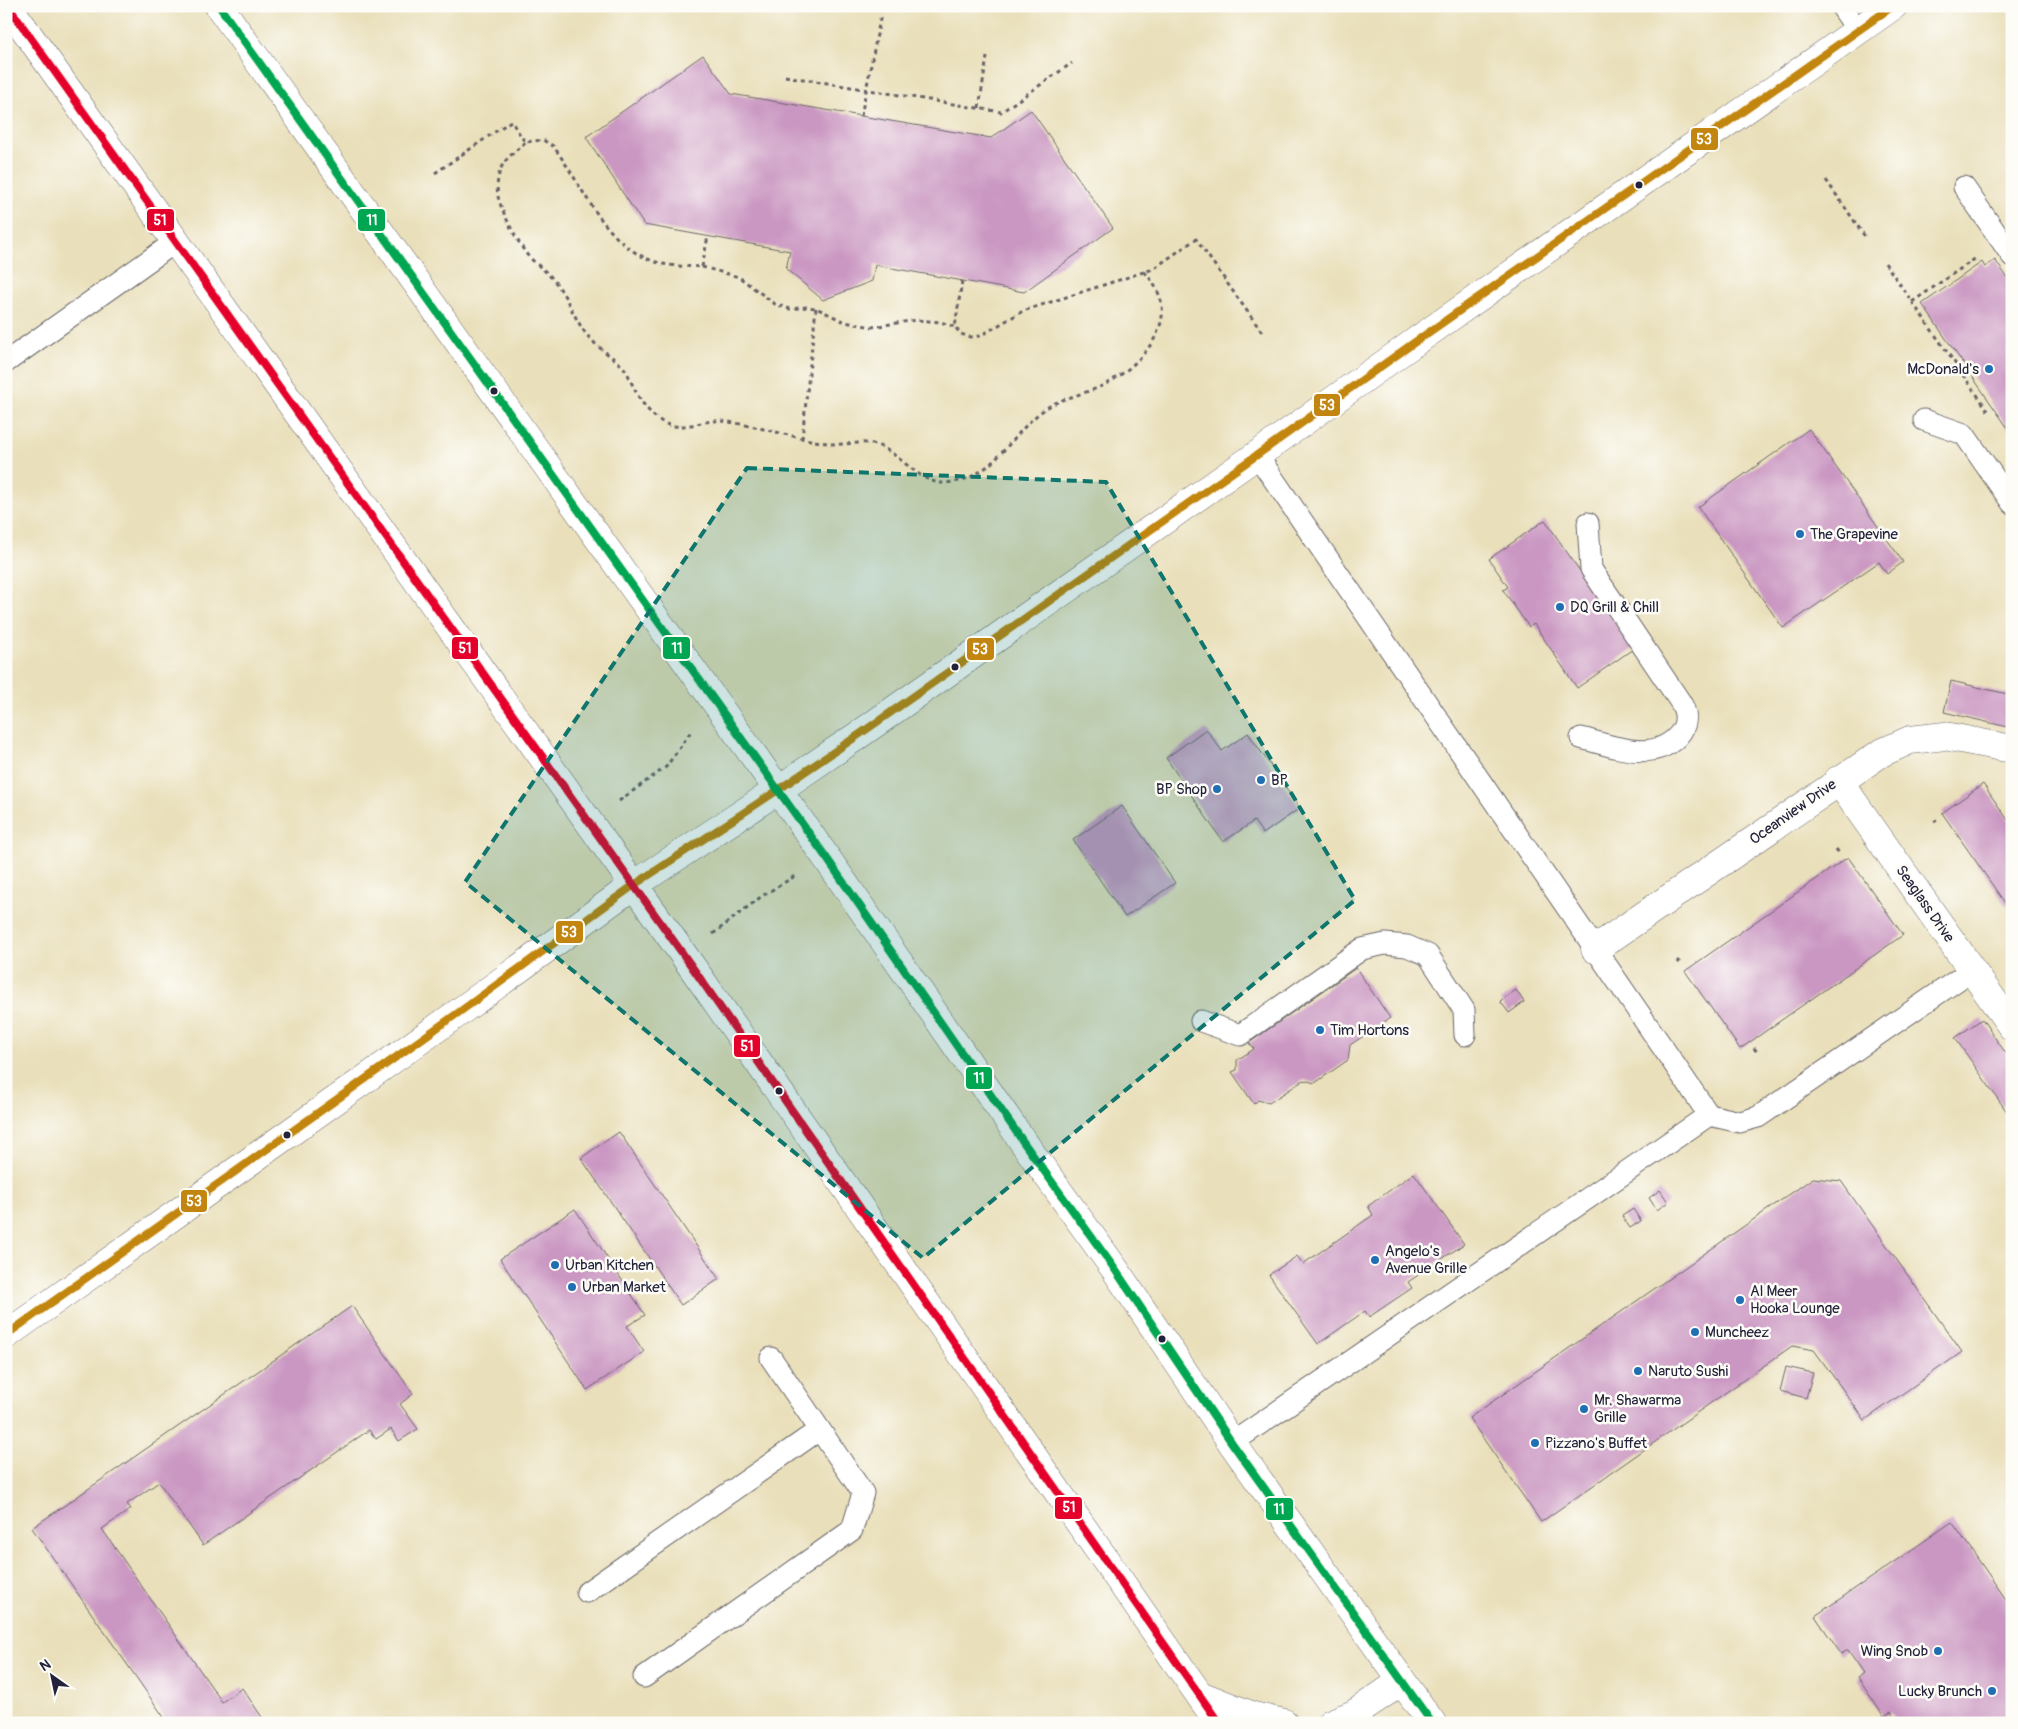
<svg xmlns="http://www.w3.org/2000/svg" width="2018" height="1729" font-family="Pangolin,sans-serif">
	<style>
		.building { fill: #ca97c2 }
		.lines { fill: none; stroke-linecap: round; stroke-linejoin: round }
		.service-casing { stroke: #686467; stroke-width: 23 }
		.minor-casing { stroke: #686467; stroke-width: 29 }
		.secondary-casing { stroke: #686467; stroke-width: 29 }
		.primary-casing { stroke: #686467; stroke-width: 29 }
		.path { stroke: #686467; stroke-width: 3; stroke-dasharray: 4 4; stroke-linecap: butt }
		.service { stroke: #fff; stroke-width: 21 }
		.minor { stroke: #fff; stroke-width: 28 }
		.secondary { stroke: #fff; stroke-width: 28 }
		.primary { stroke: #fff; stroke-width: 28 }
		.bus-1-casing { stroke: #fdfcf7; stroke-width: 11 }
		.bus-2-casing { stroke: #fdfcf7; stroke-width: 11 }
		.bus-3-casing { stroke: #fdfcf7; stroke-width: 11 }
		.bus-1 { stroke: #c2850f; stroke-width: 8 }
		.bus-2 { stroke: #00a651; stroke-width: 8 }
		.bus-3 { stroke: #e4002b; stroke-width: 8 }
		.marked { fill: #0f766e; fill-opacity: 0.2; stroke: #0f766e; stroke-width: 4; stroke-dasharray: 10 6; stroke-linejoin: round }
		.bus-dot { fill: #22223b; stroke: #fdfcf7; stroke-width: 2 }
		.poi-dot { fill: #1f6fb2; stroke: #fdfcf7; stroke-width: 2 }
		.labels { text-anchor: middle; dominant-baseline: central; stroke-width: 5; stroke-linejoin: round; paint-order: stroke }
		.poi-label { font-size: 15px; fill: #22223b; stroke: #fdfcf7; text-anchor: start }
		.street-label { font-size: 15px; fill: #22223b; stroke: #fdfcf7 }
		.line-badge { stroke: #fdfcf7; stroke-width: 2 }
		.badge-label { font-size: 14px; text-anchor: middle; font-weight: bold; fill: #fff }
	</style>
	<rect width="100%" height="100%" fill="#fdfcf7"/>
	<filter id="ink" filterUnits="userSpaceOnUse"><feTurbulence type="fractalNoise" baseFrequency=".02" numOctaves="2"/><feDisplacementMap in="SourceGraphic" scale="10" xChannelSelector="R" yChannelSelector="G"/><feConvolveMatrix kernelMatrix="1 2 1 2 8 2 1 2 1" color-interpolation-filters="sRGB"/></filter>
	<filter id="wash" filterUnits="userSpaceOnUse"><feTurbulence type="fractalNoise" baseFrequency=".0096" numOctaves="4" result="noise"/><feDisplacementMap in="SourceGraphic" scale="20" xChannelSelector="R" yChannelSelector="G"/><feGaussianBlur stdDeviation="1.12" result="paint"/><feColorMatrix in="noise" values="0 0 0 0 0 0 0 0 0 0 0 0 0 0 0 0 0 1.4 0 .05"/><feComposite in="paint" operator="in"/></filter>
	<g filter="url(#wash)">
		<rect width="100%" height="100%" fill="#e9dfba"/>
		<g id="blocks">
			<path class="building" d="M703,55L731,94L991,138L1031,110L1113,228L1024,292L875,265L872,281L823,300L786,269L790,251L644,225L586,137Z
				M1995,260L2012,284V434L1922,304L1982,262L1985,267Z
				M1809,429L1903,562L1887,574L1879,562L1783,628L1698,507Z
				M1545,520L1633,649L1577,688L1534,624L1529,627L1503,590L1508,587L1489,559Z
				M1951,681L2012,695V728L1944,712Z
				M1206,729L1222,751L1248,733L1300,808L1263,834L1254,821L1223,842L1166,758Z
				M1983,784L2008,820L2012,817V913L1942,813Z
				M1122,806L1175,883L1125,917L1073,840Z
				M1848,857L1903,935L1740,1049L1685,971Z
				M1356,968L1390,1018L1350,1045L1348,1060L1315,1083L1304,1080L1269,1103L1258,1100L1254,1104L1232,1072L1237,1070V1060L1254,1049L1249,1043Z
				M1516,990L1524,1002L1509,1013L1500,1001Z
				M1982,1019L2012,1062V1119L1955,1038Z
				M619,1132L719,1279L681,1305L581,1158Z
				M1414,1173L1464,1244L1408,1282L1412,1288L1369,1317L1365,1311L1318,1344L1269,1275L1297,1256L1303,1264L1373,1215L1368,1206Z
				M1813,1178L1841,1181L1962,1352L1865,1420L1814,1350L1792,1346L1541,1522L1469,1418Z
				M1660,1190L1668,1202L1657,1210L1649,1198Z
				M575,1209L645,1315L627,1326L644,1352L587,1390L500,1259Z
				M1633,1209L1641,1221L1630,1228L1622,1216Z
				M352,1306L413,1394L400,1404L418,1429L399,1441L391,1429L376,1439L369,1430L203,1545L159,1482L127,1504L131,1509L102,1529L222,1702L242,1688L266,1723H168L32,1528Z
				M1786,1367L1813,1373L1806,1398L1780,1391Z
				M1952,1522L2012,1608V1719L2006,1723H1898L1891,1712L1884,1717L1858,1678L1864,1673L1848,1650L1841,1654L1815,1616Z"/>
		</g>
	</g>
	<g filter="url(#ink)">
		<use href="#blocks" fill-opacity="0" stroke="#686467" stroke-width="1"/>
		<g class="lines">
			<g class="service-casing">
				<path id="service" d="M1841,6L1858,31
					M1964,187L2012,256
					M6,362L175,242
					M1924,420L1964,434L2012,503
					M1257,455L1709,1115
					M1581,738C1613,746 1657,765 1681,732C1688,721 1686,710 1679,700L1591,569L1588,523
					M1201,1021L1240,1035L1362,949L1385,944L1407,946L1428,955L1464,1010L1465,1035
					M1232,1443L1709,1115L1740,1122L1758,1117L1972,970
					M587,1592L819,1430
					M644,1677L852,1530L863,1493L771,1358"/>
			</g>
			<g class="minor-casing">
				<path id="minor" d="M1838,780L2012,1027
					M1595,949L1881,753L1910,740L1945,736L2012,749"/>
			</g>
			<g class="secondary-casing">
				<path id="secondary" d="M6,1335L458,1013L634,885L778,790L860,734L1257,455L1415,342L1893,6"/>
			</g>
			<g class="primary-casing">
				<path id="primary" d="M8,6L690,964L1219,1723
					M219,6L828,860L1024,1143L1114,1268L1232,1443L1432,1723
					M1200,1695L1253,1716L1284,1723
					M1331,1723L1354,1714L1402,1681"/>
			</g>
			<path class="path" d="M785,76L1001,112L1072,63
				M979,108L987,57
				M861,116L881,14
				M525,142C519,149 509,155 504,163C498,171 496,186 498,196C500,209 520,247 529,257C535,263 542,268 548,274C566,291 572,316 587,335C597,348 613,356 624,368C629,374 631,383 635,390C641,403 654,420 669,425C686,430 705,419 722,421C760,426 796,439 833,444C845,445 856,442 868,443C896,446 918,485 945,483C995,480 1009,434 1045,409C1062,397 1086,394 1104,385C1131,371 1166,339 1162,306C1160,292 1153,282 1144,271
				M435,173L511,121L525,142L543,140L553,146C584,186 604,246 656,262C671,267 688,266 702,267L708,236
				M1826,180L1866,238
				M1885,263L1989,412
				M702,267L739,277L775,304L790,309L806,307L816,308L845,322L872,327L916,320L941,322L955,327
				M962,281L955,327L961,334L970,337L980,336L1023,311L1153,269L1196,239L1264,335
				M1912,302L1976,258
				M802,439L816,308
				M619,801L666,767L692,730
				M1934,822L1938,819
				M1836,849L1839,853
				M713,934L762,896L795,876
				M1677,960L1681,964
				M1754,1048L1757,1052"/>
			<use href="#service" class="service"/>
			<use href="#minor" class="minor"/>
			<use href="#secondary" class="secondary"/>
			<use href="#primary" class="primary"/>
			<g class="bus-1-casing">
				<path id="bus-1" d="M6,1335L458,1013L634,885L778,790L860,734L1257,455L1415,342L1893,6"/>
			</g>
			<g class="bus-2-casing">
				<path id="bus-2" d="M219,6L828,860L1024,1143L1114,1268L1232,1443L1432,1723"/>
			</g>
			<g class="bus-3-casing">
				<path id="bus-3" d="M8,6L690,964L1219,1723"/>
			</g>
			<use href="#bus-1" class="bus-1"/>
			<use href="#bus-2" class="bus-2"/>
			<use href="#bus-3" class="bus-3"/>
		</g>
	</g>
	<path class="marked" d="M747,468L1106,482L1355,900L923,1258L465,882Z"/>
	<g class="bus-dot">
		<circle cx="1639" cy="185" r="4.5"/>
		<circle cx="494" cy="391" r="4.5"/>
		<circle cx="955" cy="667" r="4.5"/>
		<circle cx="779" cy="1091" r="4.5"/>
		<circle cx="287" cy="1135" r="4.5"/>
		<circle cx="1162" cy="1339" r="4.5"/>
	</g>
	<g class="poi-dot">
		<circle cx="1989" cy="369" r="5"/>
		<circle cx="1800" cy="534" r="5"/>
		<circle cx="1560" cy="607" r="5"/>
		<circle cx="1261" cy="780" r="5"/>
		<circle cx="1217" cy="789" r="5"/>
		<circle cx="1320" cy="1030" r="5"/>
		<circle cx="1375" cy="1260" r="5"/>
		<circle cx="555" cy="1265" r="5"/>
		<circle cx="572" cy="1287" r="5"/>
		<circle cx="1740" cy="1300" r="5"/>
		<circle cx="1695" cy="1332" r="5"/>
		<circle cx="1638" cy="1371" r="5"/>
		<circle cx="1584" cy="1409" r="5"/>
		<circle cx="1535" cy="1443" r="5"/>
		<circle cx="1938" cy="1651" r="5"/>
		<circle cx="1992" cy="1691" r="5"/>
	</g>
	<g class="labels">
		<g class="poi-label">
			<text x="1979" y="369" text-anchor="end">McDonald's</text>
			<text x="1810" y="534">The Grapevine</text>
			<text x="1570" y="607">DQ Grill &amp; Chill</text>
			<text x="1271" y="780">BP</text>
			<text x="1207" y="789" text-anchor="end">BP Shop</text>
			<text x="1330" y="1030">Tim Hortons</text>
			<text x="1385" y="1251">Angelo's<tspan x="1385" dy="17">Avenue Grille</tspan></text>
			<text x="565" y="1265">Urban Kitchen</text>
			<text x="582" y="1287">Urban Market</text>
			<text x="1750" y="1291">Al Meer<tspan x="1750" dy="17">Hooka Lounge</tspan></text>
			<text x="1705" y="1332">Muncheez</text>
			<text x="1648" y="1371">Naruto Sushi</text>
			<text x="1594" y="1400">Mr. Shawarma<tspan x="1594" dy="17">Grille</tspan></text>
			<text x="1545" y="1443">Pizzano's Buffet</text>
			<text x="1928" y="1651" text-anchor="end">Wing Snob</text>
			<text x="1982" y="1691" text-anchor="end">Lucky Brunch</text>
		</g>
		<g class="street-label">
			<text transform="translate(1793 812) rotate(-35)">Oceanview Drive</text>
			<text transform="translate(1925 904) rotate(55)">Seaglass Drive</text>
		</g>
	</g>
	<g class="line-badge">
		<rect x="1690" y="127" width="29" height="24" rx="5" fill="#c2850f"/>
		<rect x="146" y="208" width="29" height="24" rx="5" fill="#e4002b"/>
		<rect x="357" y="208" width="29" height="24" rx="5" fill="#00a651"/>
		<rect x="1313" y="393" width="28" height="24" rx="5" fill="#c2850f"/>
		<rect x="451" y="636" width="28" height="24" rx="5" fill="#e4002b"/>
		<rect x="662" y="636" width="29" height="24" rx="5" fill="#00a651"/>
		<rect x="966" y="637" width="29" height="24" rx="5" fill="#c2850f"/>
		<rect x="555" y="920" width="29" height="24" rx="5" fill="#c2850f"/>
		<rect x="733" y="1034" width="28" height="24" rx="5" fill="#e4002b"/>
		<rect x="965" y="1066" width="28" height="24" rx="5" fill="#00a651"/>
		<rect x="180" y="1189" width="28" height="24" rx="5" fill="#c2850f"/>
		<rect x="1054" y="1496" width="29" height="24" rx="5" fill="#e4002b"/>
		<rect x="1265" y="1497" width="29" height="24" rx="5" fill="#00a651"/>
	</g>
	<g class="badge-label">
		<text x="1704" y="144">53</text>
		<text x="160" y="225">51</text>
		<text x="372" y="225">11</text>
		<text x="1327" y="410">53</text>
		<text x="465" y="653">51</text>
		<text x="677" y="653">11</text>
		<text x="980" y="654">53</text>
		<text x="569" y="937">53</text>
		<text x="747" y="1051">51</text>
		<text x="979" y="1083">11</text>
		<text x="194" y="1206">53</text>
		<text x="1069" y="1512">51</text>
		<text x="1279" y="1514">11</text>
	</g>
	<rect width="2018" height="1729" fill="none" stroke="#fdfcf7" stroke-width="25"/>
	<g transform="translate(52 1676) rotate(327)" stroke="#fdfcf7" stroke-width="4" paint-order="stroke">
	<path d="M0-4L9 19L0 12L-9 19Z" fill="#22223b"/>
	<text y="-8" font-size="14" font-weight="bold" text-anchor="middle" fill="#22223b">N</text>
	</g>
</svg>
